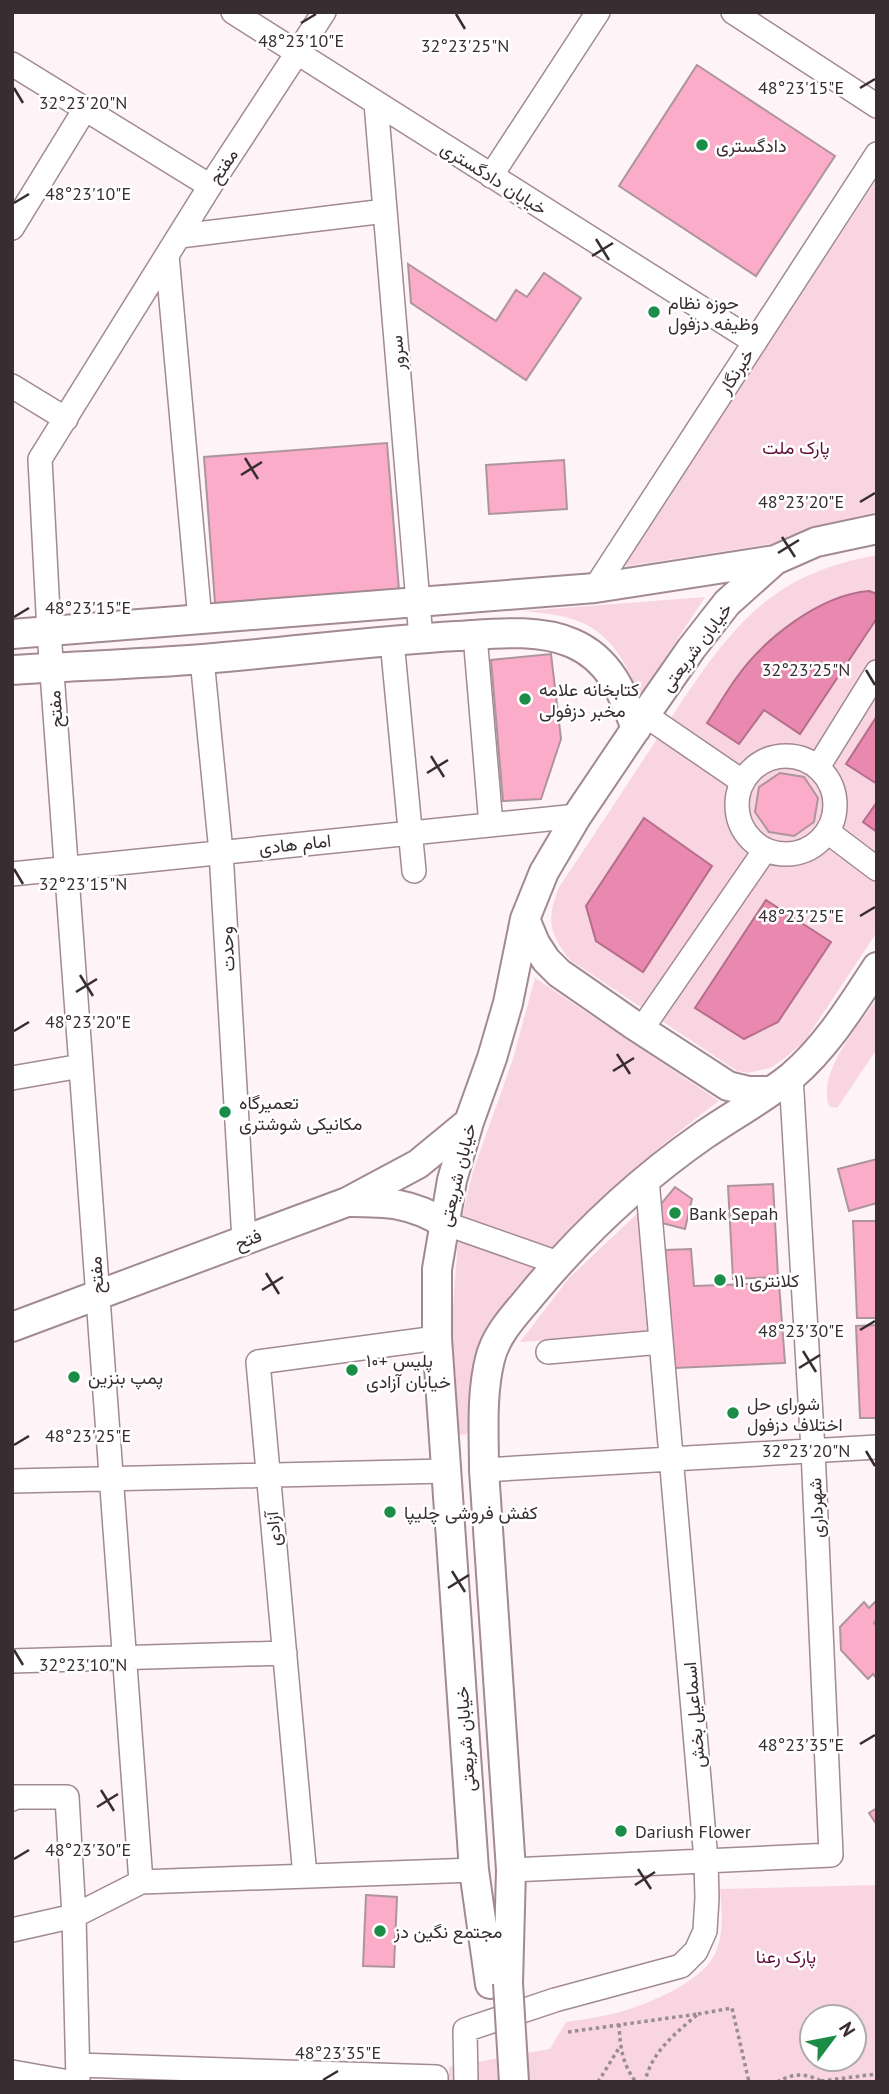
<svg xmlns="http://www.w3.org/2000/svg" width="889" height="2094" font-family="'PT Sans',Vazirmatn,sans-serif">
	<style>
		.green { fill: #f9d5e1; fill-rule: evenodd }
		.water { fill: #e989af; stroke: #b46e8a; stroke-width: 2 }
		.building { fill: #faacc9; stroke: #ad949d; stroke-width: 2 }
		.lines { fill: none; stroke-linecap: round; stroke-linejoin: round }
		.minor-casing { stroke: #a28a92; stroke-width: 26 }
		.major-casing { stroke: #a28a92; stroke-width: 32 }
		.path { stroke: #988e92; stroke-width: 3.5; stroke-dasharray: 3.5 3.5; stroke-linecap: butt }
		.minor { stroke: #fff; stroke-width: 23 }
		.major { stroke: #fff; stroke-width: 28 }
		.major-bridge-casing { stroke: #a28a92; stroke-width: 32; stroke-linecap: butt }
		.major-bridge { stroke: #fff; stroke-width: 28 }
		.ticks { fill: none; stroke: #382e32; stroke-width: 2.5 }
		.poi-dot { fill: #1c8d46; stroke: #fff; stroke-width: 2.5 }
		.labels { text-anchor: middle; dominant-baseline: central; stroke-width: 5; stroke-linejoin: round; paint-order: stroke }
		.poi-label { font-size: 18px; fill: #382e32; stroke: #fff; text-anchor: start }
		.street-label { font-size: 18px; fill: #382e32; stroke: #fff }
		.park-label { font-size: 18px; fill: #620d39; stroke: #fff }
		.ticks-label { font-size: 18px; text-anchor: middle; fill: #382e32; stroke: #fff; stroke-width: 5; stroke-linejoin: round; paint-order: stroke }
	</style>
	<rect width="100%" height="100%" fill="#fef3f7"/>
	<path class="green" d="M877,179V512L824,524L793,537L770,544L621,567Z
		M877,555V932L804,1042L781,1061L770,1068L748,1073L737,1071L570,960C549,933 546,920 559,887C593,837 626,786 659,736C692,687 722,635 769,599C800,575 838,562 877,555Z
		M705,597L639,698C629,664 608,629 572,619C557,614 540,613 524,611Z
		M535,978L719,1101C651,1152 585,1208 529,1273C508,1298 483,1325 475,1358C469,1380 471,1405 470,1428L468,1433L464,1435L459,1434L457,1429L451,1330L459,1229L473,1171L513,1059Z
		M877,999V1049L837,1108L829,1106C817,1072 858,1026 877,999Z
		M642,1209L651,1333L520,1342L569,1278Z
		M877,1885V2082H449V2067L550,2049L566,2022C584,2019 602,2017 620,2012C649,2004 707,1980 717,1949C724,1929 722,1909 720,1889ZM812,2017H854V2059H812Z"/>
	<path class="water" d="M869,591L877,594V618L800,734L764,710L739,744L707,723C717,708 726,692 737,677C765,638 820,595 869,591Z
		M877,716V784L846,764Z
		M877,802V832L863,822Z
		M644,818L712,866L643,972L596,941L586,906Z
		M766,900L831,942L778,1022L744,1039L695,1008Z"/>
	<path class="building" d="M697,65L835,156L756,276L619,186Z
		M408,264L496,321L516,290L527,297L544,273L581,298L526,380L411,303Z
		M387,443L399,590L215,603L204,457Z
		M564,460L567,509L489,514L486,465Z
		M551,654L561,739L541,799L503,801L491,660Z
		M780,773L804,777L818,798L814,822L794,836L769,832L755,812L759,787Z
		M877,1159V1203L849,1211L838,1169Z
		M773,1184L778,1277L733,1279L728,1186Z
		M675,1187L692,1199L685,1229L662,1223L661,1204Z
		M853,1221H877V1318H857Z
		M691,1249L694,1286L779,1283L785,1363L675,1368L665,1250Z
		M877,1325V1418H860L856,1326Z
		M877,1600V1620L874,1623L877,1626V1679L873,1674L868,1679L841,1650L840,1627L864,1602L869,1608Z
		M877,1808V1825L869,1813Z
		M366,1895L397,1897L394,1967L363,1966Z"/>
	<g class="lines">
		<g class="minor-casing">
			<path id="minor" d="M233,12L755,342
				M733,12L877,106
				M12,64L210,186
				M376,103L421,638
				M491,176L598,12
				M12,228L85,109
				M180,236L385,211
				M167,255L200,620
				M12,386L66,419
				M595,588L877,154
				M475,635L491,825
				M392,641L414,871
				M202,659L221,852L244,1240
				M645,715L743,782
				M737 805a49 49 0 1 1 98 0a49 49 0 1 1-98 0Z
				M818,767L877,672
				M828,832L877,869
				M12,874L577,816
				M641,1030L765,850
				M12,1078L81,1066
				M444,1223L558,1263
				M548,1352L661,1342
				M484,1470L877,1447
				M12,1481L446,1471
				M12,1661L285,1653
				M12,1799L14,1797H67L74,1916L78,2082
				M511,1870L831,1855L813,1450L791,1076
				M305,1876L258,1362L437,1338
				M141,1882L49,632L40,459L210,186L324,12
				M12,1930L74,1916L141,1882L474,1870
				M78,2065L436,2077V2082
				M12,2072L69,2082
				M466,2082L465,2030L555,2000L681,1966L696,1951L705,1931L707,1898L706,1860L647,1179"/>
		</g>
		<g class="major-casing">
			<path id="major" d="M12,634L595,588L775,560
				M12,670C76,666 140,664 203,659C288,652 372,641 457,636C493,634 537,628 572,643C610,659 623,693 636,729
				M525,919L535,943L546,960L559,973L634,1025L728,1086L749,1091H770
				M350,1202C388,1202 411,1203 444,1223
				M12,1327L347,1202L418,1164L469,1122
				M508,1983L511,1870L484,1470C484,1434 481,1395 490,1359C496,1333 517,1313 533,1293C582,1234 641,1179 704,1135C733,1115 765,1098 792,1076C827,1046 852,1005 877,967
				M490,1984L474,1870L437,1338V1269L452,1180L469,1122L492,1058L508,1003L525,919L544,872L577,816L645,715L691,649L727,603L775,560L816,542L877,529"/>
		</g>
		<path class="path" d="M698,2014L732,2008L749,2082
			M619,2024C620,2046 622,2064 636,2082
			M568,2032L698,2014C676,2033 651,2052 645,2082
			M821,2081L877,2074
			M598,2082L619,2048
			M777,2082C793,2073 805,2073 821,2081"/>
		<use href="#minor" class="minor"/>
		<use href="#major" class="major"/>
		<g class="major-bridge-casing">
			<path id="major-bridge" d="M508,1983L514,2082"/>
		</g>
		<use href="#major-bridge" class="major-bridge"/>
	</g>
	<path class="ticks" d="M456,14L465,29M301,23L316,14M14,88L23,103M860,88L875,79M14,203L29,194M596,239L609,260M592,256L613,243M245,458L258,479M241,475L262,462M860,502L875,493M782,537L795,557M778,553L799,540M14,617L29,608M866,670L875,685M431,756L444,777M427,773L448,760M14,869L23,884M860,916L875,907M80,975L93,996M76,992L97,979M14,1031L29,1022M617,1054L630,1074M613,1071L634,1058M266,1273L279,1294M262,1290L283,1277M860,1330L875,1321M803,1351L816,1372M799,1368L820,1355M14,1445L29,1436M866,1451L875,1466M452,1571L465,1592M448,1588L469,1575M14,1650L23,1665M860,1744L875,1735M101,1790L114,1811M97,1807L118,1794M14,1859L29,1850M638,1869L651,1889M635,1885L655,1872M323,2080L338,2071"/>
	<g class="poi-dot">
		<circle cx="702" cy="145" r="7"/>
		<circle cx="654" cy="312" r="7"/>
		<circle cx="525" cy="699" r="7"/>
		<circle cx="225" cy="1112" r="7"/>
		<circle cx="675" cy="1213" r="7"/>
		<circle cx="720" cy="1280" r="7"/>
		<circle cx="352" cy="1370" r="7"/>
		<circle cx="74" cy="1377" r="7"/>
		<circle cx="733" cy="1413" r="7"/>
		<circle cx="390" cy="1512" r="7"/>
		<circle cx="621" cy="1831" r="7"/>
		<circle cx="380" cy="1931" r="7"/>
	</g>
	<g class="labels">
		<g class="poi-label">
			<text x="716" y="145">دادگستری</text>
			<text x="668" y="302">حوزه نظام<tspan x="668" dy="21">وظیفه دزفول</tspan></text>
			<text x="539" y="689">کتابخانه علامه<tspan x="539" dy="21">مخبر دزفولی</tspan></text>
			<text x="239" y="1102">تعمیرگاه<tspan x="239" dy="21">مکانیکی شوشتری</tspan></text>
			<text x="689" y="1213">Bank Sepah</text>
			<text x="734" y="1280">کلانتری ۱۱</text>
			<text x="366" y="1360">پلیس +۱۰<tspan x="366" dy="21">خیابان آزادی</tspan></text>
			<text x="88" y="1377">پمپ بنزین</text>
			<text x="747" y="1403">شورای حل<tspan x="747" dy="21">اختلاف دزفول</tspan></text>
			<text x="404" y="1512">کفش فروشی چلیپا</text>
			<text x="635" y="1831">Dariush Flower</text>
			<text x="394" y="1931">مجتمع نگین دز</text>
		</g>
		<g class="street-label">
			<text transform="translate(223 166) rotate(-57)">مفتح</text>
			<text transform="translate(494 178) rotate(32)">خیابان دادگستری</text>
			<text transform="translate(397 353) rotate(-95)">سرور</text>
			<text transform="translate(736 371) rotate(-57)">خبرنگار</text>
			<text transform="translate(696 647) rotate(-53)">خیابان شریعتی</text>
			<text transform="translate(55 709) rotate(-94)">مفتح</text>
			<text transform="translate(295 844) rotate(-6)">امام هادی</text>
			<text transform="translate(227 949) rotate(-93)">وحدت</text>
			<text transform="translate(457 1175) rotate(-76)">خیابان شریعتی</text>
			<text transform="translate(248 1239) rotate(-21)">فتح</text>
			<text transform="translate(96 1275) rotate(-94)">مفتح</text>
			<text transform="translate(816 1508) rotate(-93)">شهرداری</text>
			<text transform="translate(273 1529) rotate(-95)">آزادی</text>
			<text transform="translate(694 1715) rotate(-95)">اسماعیل بخش</text>
			<text transform="translate(465 1739) rotate(-94)">خیابان شریعتی</text>
		</g>
		<g class="park-label">
			<text x="796" y="447">پارک ملت</text>
			<text x="786" y="1956">پارک رعنا</text>
		</g>
	</g>
	<g class="ticks-label">
		<text x="301" y="47">48°23'10"E</text>
		<text x="465" y="52">32°23'25"N</text>
		<text x="801" y="94">48°23'15"E</text>
		<text x="83" y="109">32°23'20"N</text>
		<text x="88" y="200">48°23'10"E</text>
		<text x="801" y="508">48°23'20"E</text>
		<text x="88" y="614">48°23'15"E</text>
		<text x="806" y="676">32°23'25"N</text>
		<text x="83" y="890">32°23'15"N</text>
		<text x="801" y="922">48°23'25"E</text>
		<text x="88" y="1028">48°23'20"E</text>
		<text x="801" y="1337">48°23'30"E</text>
		<text x="88" y="1442">48°23'25"E</text>
		<text x="806" y="1457">32°23'20"N</text>
		<text x="83" y="1671">32°23'10"N</text>
		<text x="801" y="1751">48°23'35"E</text>
		<text x="88" y="1856">48°23'30"E</text>
		<text x="338" y="2059">48°23'35"E</text>
	</g>
	<rect width="889" height="2094" fill="none" stroke="#382e32" stroke-width="28"/>
	<g transform="translate(833 2038) rotate(58)"><circle r="33" fill="#ffffff" stroke="#afabad" stroke-width="2"/>
	<path d="M0-5L12 26L0 18L-12 26Z" fill="#1c8d46"/>
	<text y="-10" font-size="19" font-weight="bold" text-anchor="middle" fill="#382e32">N</text>
	</g>
</svg>
